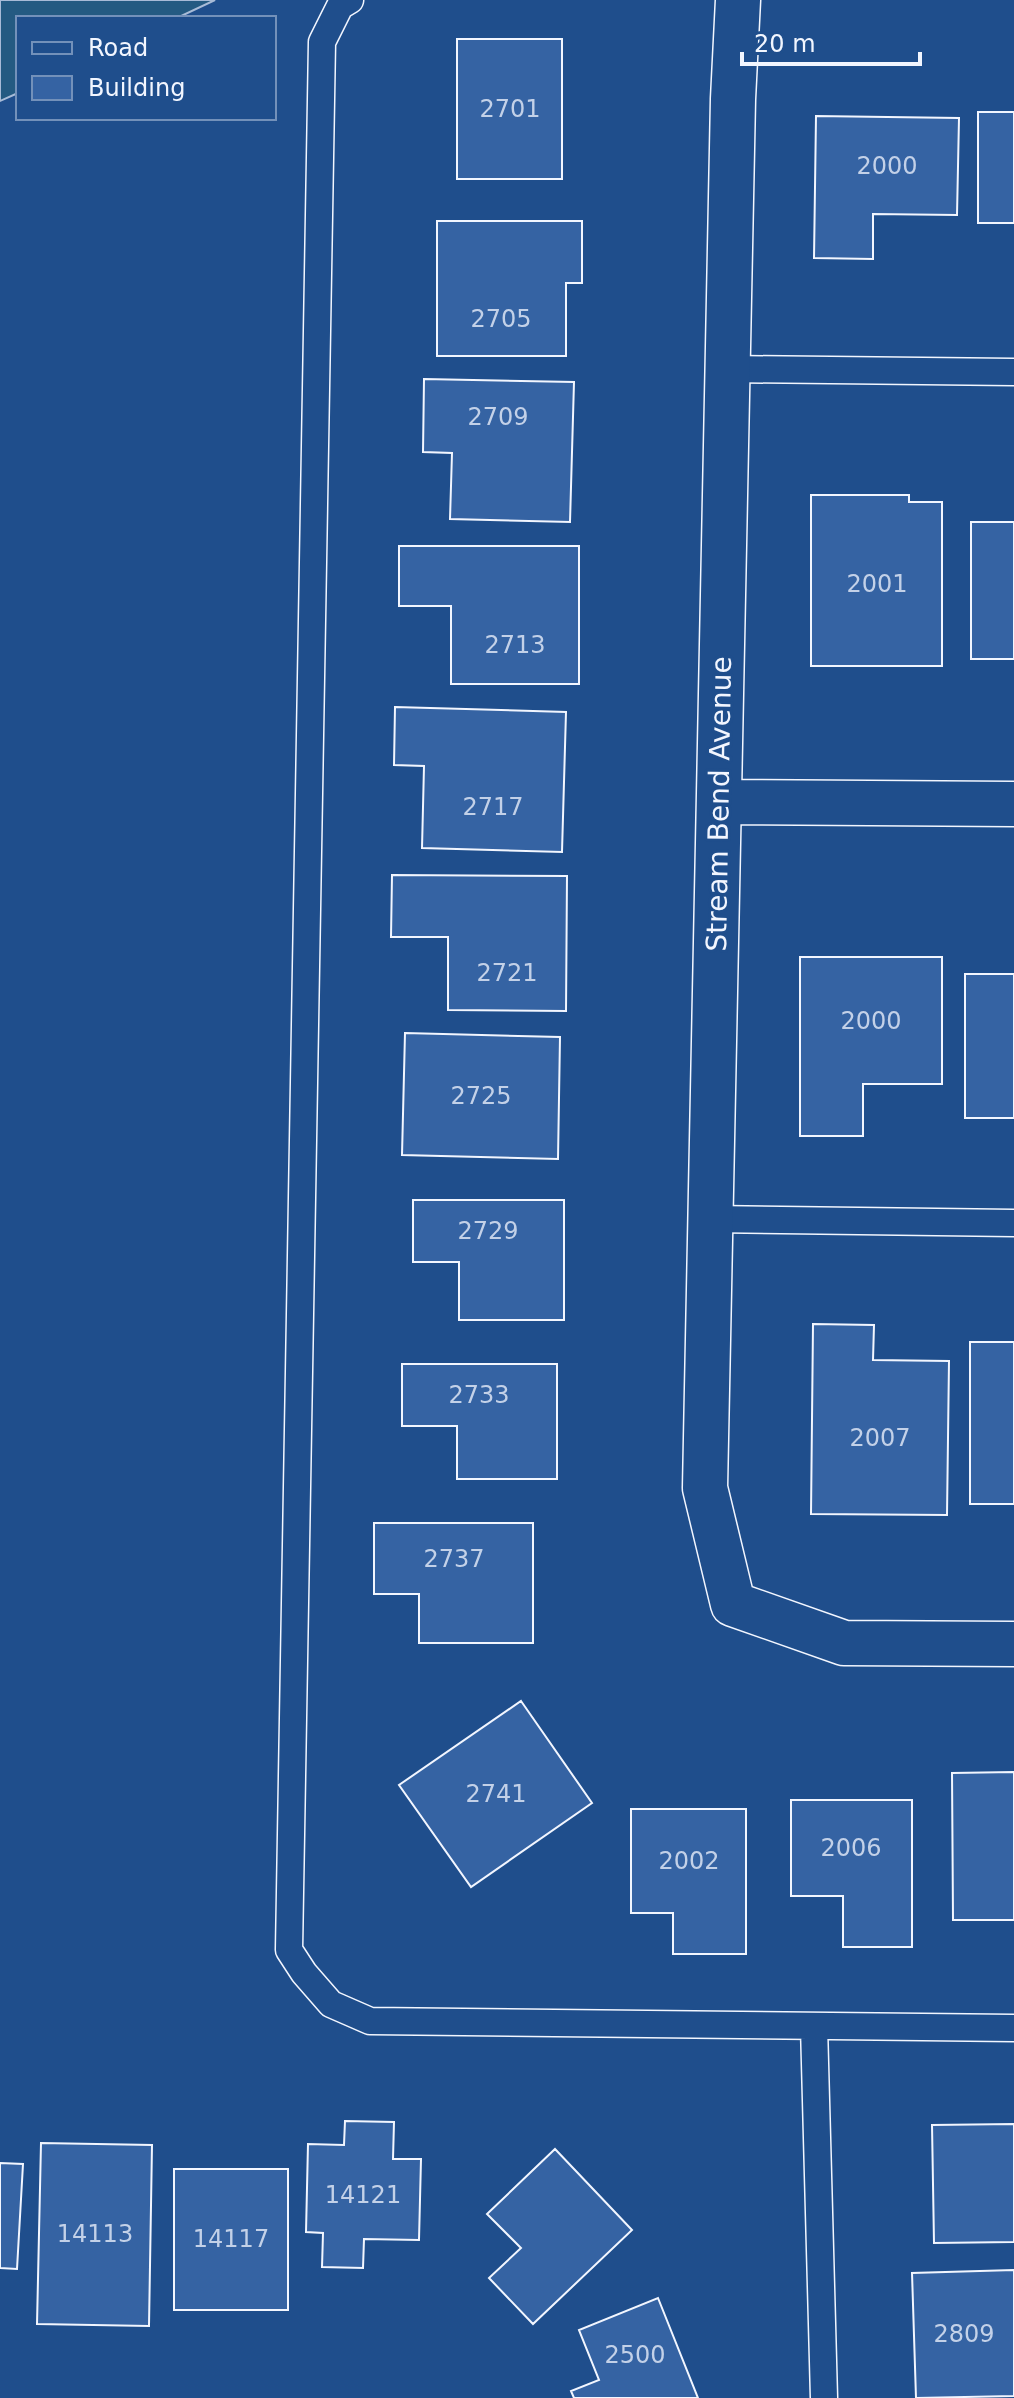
<svg xmlns="http://www.w3.org/2000/svg" width="1014" height="2398" font-family="'DejaVu Sans',sans-serif">
	<style>
		.green { fill: #245a82; stroke: #a8bbd7; stroke-width: 2 }
		.building { fill: #3563a3; stroke: #f2f6ff; stroke-width: 2 }
		.lines { fill: none; stroke-linecap: round; stroke-linejoin: round }
		.service-casing { stroke: #f2f6ff; stroke-width: 29 }
		.minor-casing { stroke: #f2f6ff; stroke-width: 47 }
		.service { stroke: #1f4e8c; stroke-width: 26 }
		.minor { stroke: #1f4e8c; stroke-width: 44 }
		.labels { text-anchor: middle; dominant-baseline: central; stroke-width: 6; stroke-linejoin: round; paint-order: stroke }
		.number-label { font-size: 24px; fill: #c3d1e8 }
		.street-label { font-size: 28px; fill: #f2f6ff; stroke: #1f4e8c }
	</style>
	<rect width="100%" height="100%" fill="#1f4e8c"/>
	<path class="green" d="M0,0H215L177,18H18V93L0,101Z"/>
	<path class="building" d="M457,39H562V179H457Z
		M978,112H1014V223H978Z
		M816,116L959,118L957,215L873,214V259L814,258Z
		M437,221H582V283H566V356H437Z
		M424,379L574,382L570,522L450,519L452,453L423,452Z
		M811,495H909V502H942V666H811Z
		M971,522H1014V659H971Z
		M399,546H579V684H451V606H399Z
		M395,707L566,712L562,852L422,848L424,766L394,765Z
		M392,875L567,876L566,1011L448,1010V937H391Z
		M800,957H942V1084H863V1136H800Z
		M965,974H1014V1118H965Z
		M405,1033L560,1037L558,1159L402,1155Z
		M413,1200H564V1320H459V1262H413Z
		M813,1324L874,1325L873,1360L949,1361L947,1515L811,1514Z
		M970,1342H1014V1504H970Z
		M402,1364H557V1479H457V1426H402Z
		M374,1523H533V1643H419V1594H374Z
		M521,1701L592,1803L471,1887L399,1785Z
		M1014,1772V1920H953L952,1773Z
		M791,1800H912V1947H843V1896H791Z
		M631,1809H746V1954H673V1913H631Z
		M345,2121L394,2122L393,2159H421L419,2240L364,2239L363,2268L322,2267L323,2233L306,2232L308,2144L344,2145Z
		M1014,2124V2242L934,2243L932,2125Z
		M41,2143L152,2145L149,2326L37,2324Z
		M555,2149L632,2230L533,2324L489,2278L521,2248L487,2214Z
		M0,2163L23,2164L17,2269L0,2268Z
		M174,2169H288V2310H174Z
		M1014,2270V2396L916,2398L912,2273Z
		M658,2298L698,2398H574L571,2391L599,2380L579,2330Z"/>
	<g class="lines">
		<g class="service-casing">
			<path id="service" d="M350,0L340,6L322,42L289,1950L304,1973L331,2004L370,2021L1014,2028
				M728,369L1014,372
				M710,1219L1014,1223
				M814,2026L824,2398"/>
		</g>
		<g class="minor-casing">
			<path id="minor" d="M738,0L733,99L705,1488L733,1604L844,1643L1014,1644
				M719,802L1014,804"/>
		</g>
		<use href="#service" class="service"/>
		<use href="#minor" class="minor"/>
	</g>
	<g class="labels">
		<g class="number-label">
			<text x="510" y="109">2701</text>
			<text x="887" y="166">2000</text>
			<text x="501" y="319">2705</text>
			<text x="498" y="417">2709</text>
			<text x="877" y="584">2001</text>
			<text x="515" y="645">2713</text>
			<text x="493" y="807">2717</text>
			<text x="507" y="973">2721</text>
			<text x="871" y="1021">2000</text>
			<text x="481" y="1096">2725</text>
			<text x="488" y="1231">2729</text>
			<text x="479" y="1395">2733</text>
			<text x="880" y="1438">2007</text>
			<text x="454" y="1559">2737</text>
			<text x="496" y="1794">2741</text>
			<text x="851" y="1848">2006</text>
			<text x="689" y="1861">2002</text>
			<text x="363" y="2195">14121</text>
			<text x="95" y="2234">14113</text>
			<text x="231" y="2239">14117</text>
			<text x="964" y="2334">2809</text>
			<text x="635" y="2355">2500</text>
		</g>
		<g class="street-label">
			<text transform="translate(719 804) rotate(-89)">Stream Bend Avenue</text>
		</g>
	</g>
	<rect x="16" y="16" width="260" height="104" fill="#1f4e8c" stroke="#7391ba" stroke-width="2"/>
	<rect x="32" y="42" width="40" height="12" fill="#1f4e8c" stroke="#7391ba" stroke-width="2"/>
	<text x="88" y="56" font-size="24" fill="#f2f6ff">Road</text>
	<rect x="32" y="76" width="40" height="24" fill="#3563a3" stroke="#7391ba" stroke-width="2"/>
	<text x="88" y="96" font-size="24" fill="#f2f6ff">Building</text>
	<path d="M742 52v12h178v-12" fill="none" stroke="#f2f6ff" stroke-width="4"/>
	<text x="754" y="52" font-size="24" fill="#f2f6ff" stroke="#1f4e8c" stroke-width="6" paint-order="stroke">20 m</text>
</svg>
